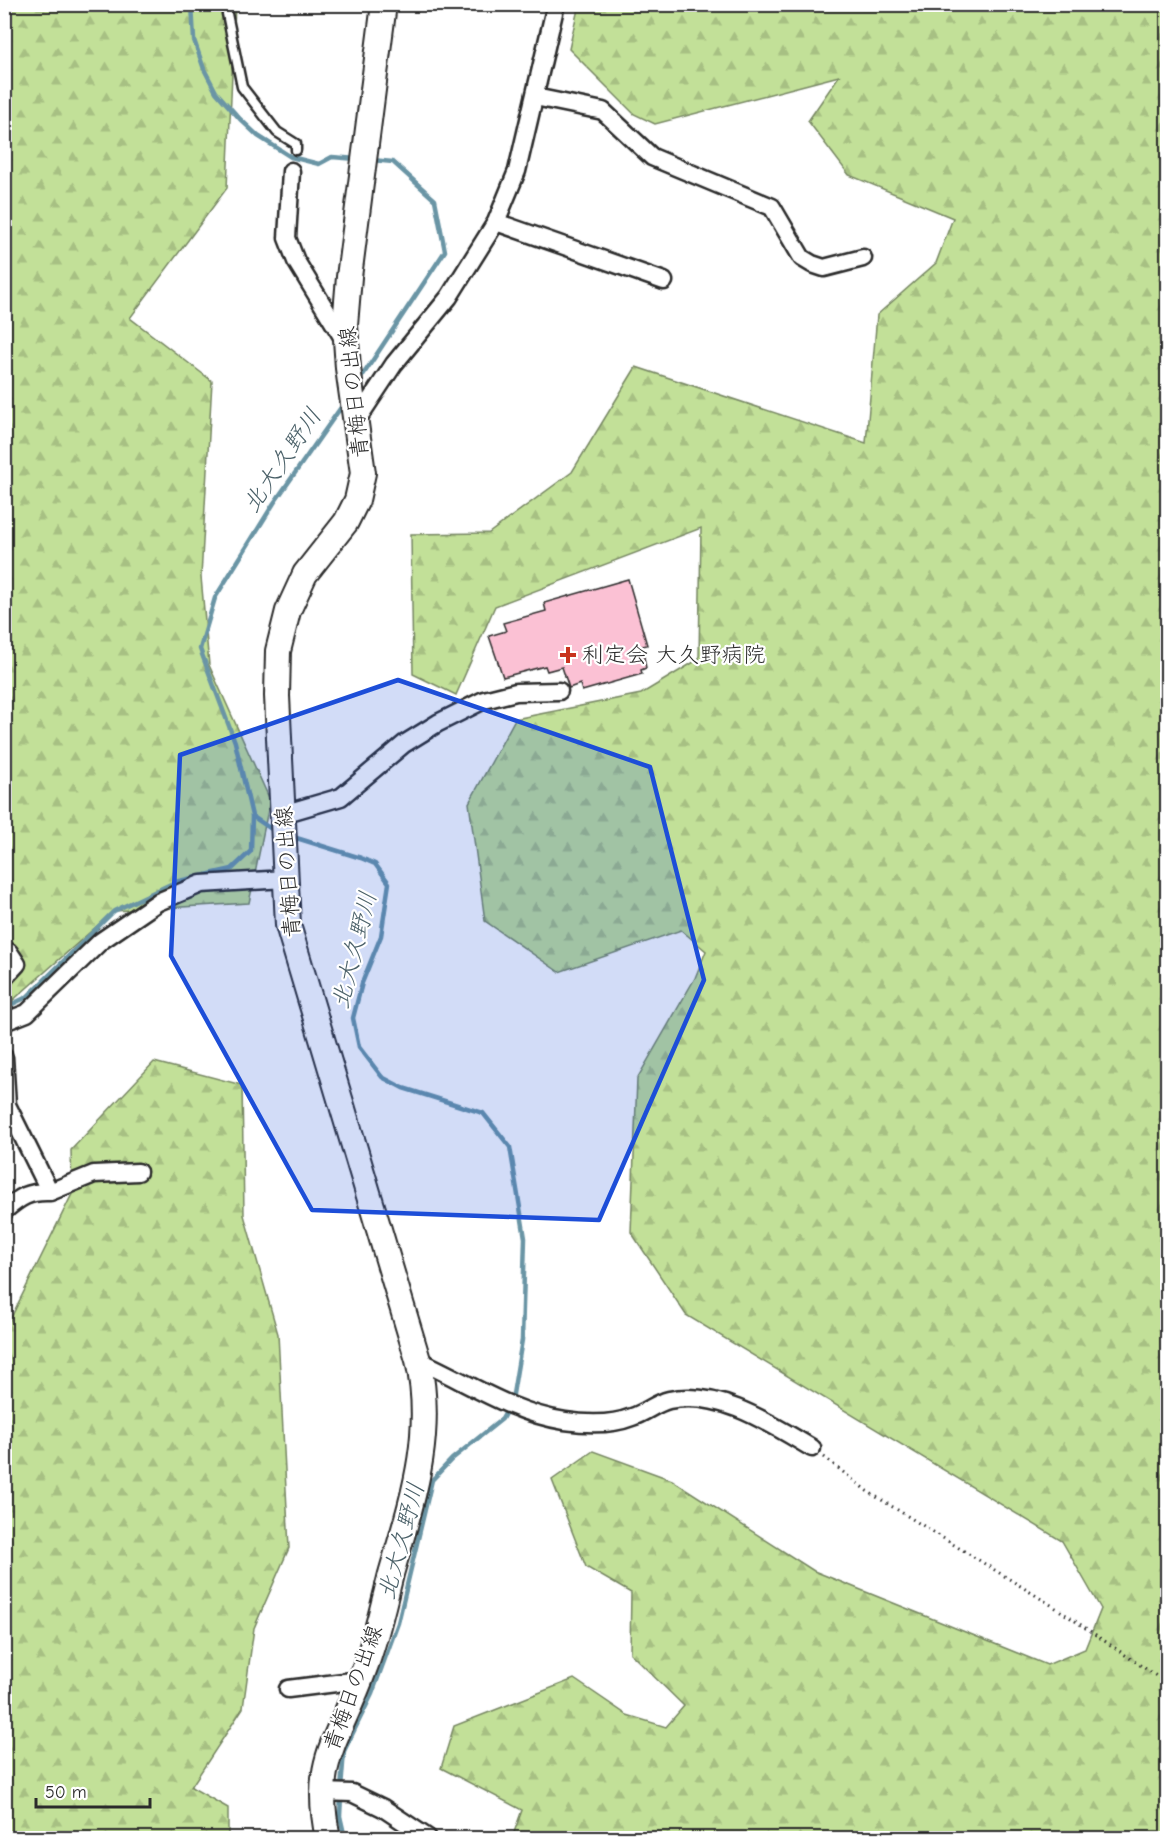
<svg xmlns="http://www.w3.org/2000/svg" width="1172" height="1843" font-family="'Comic Neue','Klee One',sans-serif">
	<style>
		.forest { fill: url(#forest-firs); stroke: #768662; stroke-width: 1.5 }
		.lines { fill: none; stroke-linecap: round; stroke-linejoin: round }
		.stream { stroke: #6a95a5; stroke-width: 4.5 }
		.building { fill: #fbc1d4; stroke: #2b2b2b; stroke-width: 1.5 }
		.service-casing { stroke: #2b2b2b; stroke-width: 13 }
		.minor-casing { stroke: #2b2b2b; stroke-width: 21 }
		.secondary-casing { stroke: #2b2b2b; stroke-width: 28 }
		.path { stroke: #2b2b2b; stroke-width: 3; stroke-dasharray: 1.5 4.5; stroke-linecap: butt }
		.service { stroke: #fff; stroke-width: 8 }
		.minor { stroke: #fff; stroke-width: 16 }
		.secondary { stroke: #fff; stroke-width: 24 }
		.marked { fill: #1d4ed8; fill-opacity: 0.2; stroke: #1d4ed8; stroke-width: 4.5; stroke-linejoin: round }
		.poi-dot { fill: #c8321e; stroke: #fff; stroke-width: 2 }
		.labels { text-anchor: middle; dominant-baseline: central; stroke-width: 4.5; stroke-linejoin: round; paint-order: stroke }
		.street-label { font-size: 22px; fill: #2b2b2b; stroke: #fff }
		.poi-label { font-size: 22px; fill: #2b2b2b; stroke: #fff; text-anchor: start }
		.water-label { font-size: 24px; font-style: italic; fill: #4a6068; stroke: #fff }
	</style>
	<defs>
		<pattern id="forest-firs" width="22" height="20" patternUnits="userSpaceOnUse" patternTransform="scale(1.5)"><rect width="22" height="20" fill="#c2e098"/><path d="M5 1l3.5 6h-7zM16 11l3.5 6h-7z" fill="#a7c083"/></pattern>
	</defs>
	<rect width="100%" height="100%" fill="#fff"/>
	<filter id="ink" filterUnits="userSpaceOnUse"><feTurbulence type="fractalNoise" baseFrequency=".0167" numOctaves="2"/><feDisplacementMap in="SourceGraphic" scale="12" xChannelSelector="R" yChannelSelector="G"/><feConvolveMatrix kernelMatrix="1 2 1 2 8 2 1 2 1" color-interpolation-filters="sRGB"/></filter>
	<g filter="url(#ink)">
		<path class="forest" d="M579,4L1167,5V1838H512L522,1810L441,1768L454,1726L574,1679L627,1715L666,1727L684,1706L630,1653L631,1593L586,1567L552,1480L593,1451L672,1480L814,1571L1047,1665L1085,1649L1101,1609L1062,1541L686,1315L631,1232L637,1079L695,978L706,951L681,930L559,972L485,921L469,803L515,719L641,694L699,659L701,528L495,606L456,695L413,674L411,534L489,533L572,472L636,367L866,443L877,315L936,263L953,218L849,175L808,121L839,76L655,124L634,114L569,49Z
			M5,5H235L227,188L130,318L212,381L201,577L209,665L270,800L249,903L114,911L12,1001L5,1003Z
			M154,1062L242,1085L244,1215L278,1334L289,1548L254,1628L243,1708L191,1787L228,1808V1838H5V1330L72,1194L71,1150Z"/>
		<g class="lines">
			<path class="stream" d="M192,4L194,40L204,69L216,92L240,119L258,136L291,157L319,164L332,157L357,159
				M359,381L445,251L435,200L393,162L372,160
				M274,831L252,816L235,742L200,649L215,598L274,503L344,403
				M290,836L361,858L375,864L389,883L381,936L362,983L353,1018L359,1047L382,1077L403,1088L483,1113L510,1147L525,1238L522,1340L512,1400
				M4,1008L27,997L114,911L175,882L232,869L251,851L252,816
				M341,1789L344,1751L372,1694L398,1623L432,1480L452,1459L502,1419L508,1408
				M341,1797L340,1816L345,1838"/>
		</g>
		<path class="building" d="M628,579L647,645L642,646L646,668L641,670L642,674L582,691L580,684L569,688L562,667L547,671L545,666L503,677L489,636L506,631L503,623L546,611L544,603Z"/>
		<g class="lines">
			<g class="service-casing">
				<path id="service" d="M225,4L242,87L277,132L296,144V150"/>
			</g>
			<g class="minor-casing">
				<path id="minor" d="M535,97L603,111L652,157L772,207L802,258L812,264L824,268L863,258
					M291,171L287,238L296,261L346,343
					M496,222L664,281
					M357,420L394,364L449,297L496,222L517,171L556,4
					M283,814L341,797L404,744L438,723L484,700L516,692L559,691
					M4,954L9,952L17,964L4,978
					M4,1022L27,1013L101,941L158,902L201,884L286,879
					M4,1057L7,1105L50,1192L94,1174L138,1172
					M4,1211C20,1197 29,1191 50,1192
					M418,1360C467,1382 512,1413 565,1421C585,1424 612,1425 632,1417C645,1413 656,1403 669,1400C719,1389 771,1424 812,1448
					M288,1689L360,1680
					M321,1792L352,1793L383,1808L428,1838"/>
			</g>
			<g class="secondary-casing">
				<path id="secondary" d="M328,1838C311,1760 340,1738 364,1670C376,1639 383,1606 391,1574C412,1501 435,1436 418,1360L288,925L277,696L278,651L288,611L305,574L346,522L357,500L363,473L348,368L345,325L349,277L384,4"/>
			</g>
			<path class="path" d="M824,1457L867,1491L1056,1608L1168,1684"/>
			<use href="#service" class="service"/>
			<use href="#minor" class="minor"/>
			<use href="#secondary" class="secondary"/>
		</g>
	</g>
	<path class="marked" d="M398,680L650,767L704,980L599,1220L312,1210L171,956L180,755Z"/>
	<path class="poi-dot" d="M565 646h6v6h6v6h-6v6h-6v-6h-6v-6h6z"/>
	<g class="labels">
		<g class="street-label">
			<text transform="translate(354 392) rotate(-96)">青梅日の出線</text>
			<text transform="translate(288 872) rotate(-94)">青梅日の出線</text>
			<text transform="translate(353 1688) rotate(-70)">青梅日の出線</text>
		</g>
		<g class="poi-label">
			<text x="582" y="655">利定会 大久野病院</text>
		</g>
		<g class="water-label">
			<text transform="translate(282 460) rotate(-56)">北大久野川</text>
			<text transform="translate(354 950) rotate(-76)">北大久野川</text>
			<text transform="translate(401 1541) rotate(-75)">北大久野川</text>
		</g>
	</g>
	<rect width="1172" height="1843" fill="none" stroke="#fff" stroke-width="24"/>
	<rect x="12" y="12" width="1148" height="1819" fill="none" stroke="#2b2b2b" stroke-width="2" filter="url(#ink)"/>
	<path d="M36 1798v9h114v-9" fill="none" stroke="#2b2b2b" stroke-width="3"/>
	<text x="45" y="1798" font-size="18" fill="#2b2b2b" stroke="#ffffff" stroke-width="4.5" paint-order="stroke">50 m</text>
</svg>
